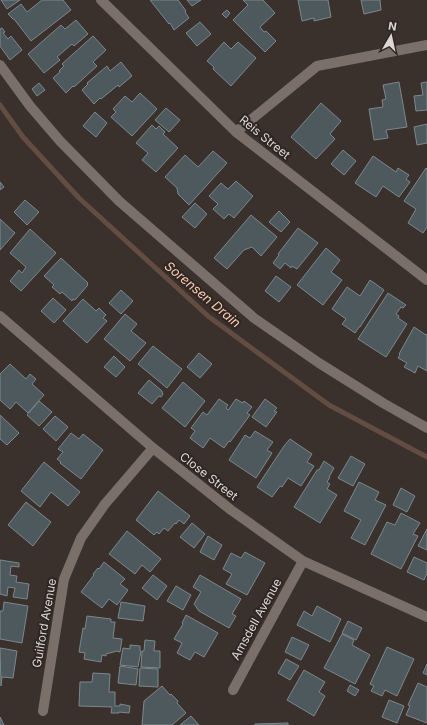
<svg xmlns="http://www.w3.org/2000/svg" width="427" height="725" font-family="Inter,sans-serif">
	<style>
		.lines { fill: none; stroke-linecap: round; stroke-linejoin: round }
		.stream { stroke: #634c41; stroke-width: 5 }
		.building { fill: #4e595e; stroke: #7c888d }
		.minor { stroke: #7b6f6a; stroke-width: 10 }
		.labels { text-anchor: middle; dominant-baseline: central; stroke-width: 4; stroke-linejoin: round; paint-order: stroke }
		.street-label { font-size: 12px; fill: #ddd7d4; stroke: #302622 }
		.water-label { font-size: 13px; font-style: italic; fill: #fbcdb7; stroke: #302622 }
	</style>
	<rect width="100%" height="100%" fill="#3a302c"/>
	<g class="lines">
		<path class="stream" d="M0,105L23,137L79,198L208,316L329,405L427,457"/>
	</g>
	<path class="building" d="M1,0H20L7,9Z
		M42,0H63L71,10L31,41L14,19H13L8,14L21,4L27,12Z
		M150,0H178L186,11L185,12L189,18L174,30L170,23L169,24Z
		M187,0H201L192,6Z
		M243,0H263L275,13L260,27L264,32L266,31L276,41L265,52L233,20L248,5Z
		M298,0H328L331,17L314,21V18L302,21Z
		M361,0H380L381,10L364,14Z
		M227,10L230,13L226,18L222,14Z
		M76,20L88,34L74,46L72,44L57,57L60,60L44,73L28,54L61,25L65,29Z
		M200,22L211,34L197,46L186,33Z
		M2,28L5,32L3,33L8,39L11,36L22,50L10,60L0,46V29Z
		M93,36L106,50L93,62L97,66L74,87L73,86L66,93L53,78L60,72L59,71L64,66L62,64Z
		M224,42L231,49L238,42L256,58L231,86L213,69L214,67L207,61Z
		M121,62L132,76L119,87L118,85L101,99L100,98L94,104L82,90L88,84L87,83L107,66L110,71Z
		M399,82L407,127L386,130L388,138L374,140L369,109L383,107L382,100L386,99L383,85Z
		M427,82V110L416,111L414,96L423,95L421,83Z
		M39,83L45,90L37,96L32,89Z
		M140,93L157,109L132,136L111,117L116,112L113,109L125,96L132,102Z
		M321,103L341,121L330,134L335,139L316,159L291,137Z
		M166,108L180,120L169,132L155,120Z
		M95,112L107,123L96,137L83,126Z
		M427,124V143L417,145L414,127Z
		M152,125L156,129L159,126L165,132L163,134L178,148L156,172L142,160L148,153L136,143Z
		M343,150L356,161L344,175L331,164Z
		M213,151L227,163L189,205L178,194L177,188L165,177L185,155L198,167Z
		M373,156L396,172L398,168L409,175L406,179L410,182L399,197L383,186L376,197L355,183Z
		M426,168L427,169V227L423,233L408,223L416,209L404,201Z
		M236,181L253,196L234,218L229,214L224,219L213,209L218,204L209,196L221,183L228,189Z
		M0,182L4,187L0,190Z
		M25,200L39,212L27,225L14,212Z
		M195,203L207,214L195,228L182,217Z
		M279,211L290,222L281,232L269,222Z
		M251,215L277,237L261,256L252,247L244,250L227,269L214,258Z
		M0,219L15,233L0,250Z
		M298,228L318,243L297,269L292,266L291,268L285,263L280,269L273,263L279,255L278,254Z
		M30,229L56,253L21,291L10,281L19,270L22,273L26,267L10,253Z
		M326,248L340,260L331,272L342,280L323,305L297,285Z
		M61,258L88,283L87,284L88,285L75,300L73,299L72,301L62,292L60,294L52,287L54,285L44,276Z
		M276,276L291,287L279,302L265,291Z
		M370,280L384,290L360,327H359L355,333L342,324L346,319L332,309L347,287L360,296Z
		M121,290L133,301L121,314L109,303Z
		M388,293L406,305L403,308L401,307L396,314L399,316L398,318L407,324L386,357L358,339Z
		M53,298L66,310L54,323L41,311Z
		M83,299L96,311L99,308L106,315L103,318L107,321L87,343L63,321Z
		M125,314L137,324L131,331L146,343L130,361L104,339Z
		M414,327L426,335L427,334V371L418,366L415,373L404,367L407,363L398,358L400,355L399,354Z
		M153,346L182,369L167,388L138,364Z
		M199,353L212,364L200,378L187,367Z
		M114,356L125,367L116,377L104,367Z
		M10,364L26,379L30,374L36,379L32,384L44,395L28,413L16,402L10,409L0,400V374Z
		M149,380L162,391V392L163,394L161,397L159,396L152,404L138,393Z
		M183,382L205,401L185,427L162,408Z
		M219,399L228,405L226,408L228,410L236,399L243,403L244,401L252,407L247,413L250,415L230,442L229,441L224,448L210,438L203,448L190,438L195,431L191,428L203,412L207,415Z
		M265,399L277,408L274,411L277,412L266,427L252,417Z
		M39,401L52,412L39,426L27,415Z
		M0,415L19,433L7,445L0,439Z
		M55,416L68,427L56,441L43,429Z
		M255,431L273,442L267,450L272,453L256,478L229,460L245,435L250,438Z
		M71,433L79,439L83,434L103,450L81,479L60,463L61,462L57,459L63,452L58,449Z
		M290,439L312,454L307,462L314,466L301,486L288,478L282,487L280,486L272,497L257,487L284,446Z
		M351,456L365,464L353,486L338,478Z
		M324,461L334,468L329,477H330L327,482L330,484L327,489L337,495L320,523L294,507L317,470H319Z
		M44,462L80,492L68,506L51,492L40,507L21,491Z
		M359,482L379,492L375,500L386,505L365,545L351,538L361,520L344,511Z
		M401,488L415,496L407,512L393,505Z
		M158,491L190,516L184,524L179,520L176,524L175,523L168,531L164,528L159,534L157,532L154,535L136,520Z
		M26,502L51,522L33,546L8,525Z
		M401,513L420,523L413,534L418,536L401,569L371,554L387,522L395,525Z
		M192,523L205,534L194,548L180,537Z
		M427,529V550L418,546Z
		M127,531L161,559L150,572L142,565L135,574L109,554Z
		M208,536L222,545L214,560L200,552Z
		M245,552L265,563L247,595L226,584L232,574L223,569L231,553L241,558Z
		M414,557L427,563V573L424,580L407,572Z
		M0,560L19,563V567L11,566L10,575L17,576L16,582L29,584L27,599L13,597L15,588L8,587L7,596L0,594Z
		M104,562L125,579L120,584L128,590L117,605L109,599L102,608L81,592L94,575L93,574L98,568L99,569Z
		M153,575L167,586L157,600L142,588Z
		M200,575L241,599L232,614L236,616L229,628L199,611L194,604L201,592L193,587Z
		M176,586L191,595L183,610L167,601Z
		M4,602L28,606L22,643L0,639V611H3Z
		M121,602L145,606L143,621L118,618Z
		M317,606L341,619L330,642L297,625L304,611L312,616Z
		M186,615L218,633L204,657L195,652L190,660L177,653L182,643L174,639L183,624L182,623Z
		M87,616L111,619V622H115L113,638L122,639L120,652L117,651L106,654V656L102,655L101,662L84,659L85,653L79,652L83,628L85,629Z
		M348,621L362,628L356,640L342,633Z
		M342,634L354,640L352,645L370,655L355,684L324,668Z
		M292,637L309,645L301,660L285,652Z
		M145,640L155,641L154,651H160V668L141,667L142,651H144Z
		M130,645L140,646V651H141L138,667L120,665L123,648L130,649Z
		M387,647L414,659L397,696L385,690L382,696L371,691L374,686L370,684Z
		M0,648L17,651L13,678L2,677L1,686Z
		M286,659L299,666L290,680L278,673Z
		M427,664V675L423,673Z
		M120,666L138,669L136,685L118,683Z
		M140,668L158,669V687L139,686Z
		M304,670L325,682L319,692L325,696L314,716L287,700Z
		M93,673L110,674L109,692H115V706H120V704L130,706L129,713L119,712V713H111L112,707L79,706L80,682H92Z
		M418,683L427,687V723L406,715L410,706L408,705Z
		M350,685L359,690L355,696L347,691Z
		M162,686L170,695L171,694L178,701L177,703L186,713L172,725H142L144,701Z
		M389,700L404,706L397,723L382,717Z
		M191,716L199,725H180Z
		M0,717L4,725H0Z
		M288,723V725H255V724Z"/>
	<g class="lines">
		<path class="minor" d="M101,0L236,132L427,280
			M0,65L30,106L60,141L119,201L254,318L319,363L383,403L427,428
			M236,132L317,66L427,45
			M0,316L153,448L231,510L303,561L427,617
			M233,690L303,561
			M43,711L64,579L81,538L105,504L153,448"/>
	</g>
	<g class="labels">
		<g class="street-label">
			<text transform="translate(265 137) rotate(39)">Reis Street</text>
			<text transform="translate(209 476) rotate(38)">Close Street</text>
			<text transform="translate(256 619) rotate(-61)">Amsdell Avenue</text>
			<text transform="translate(44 623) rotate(-80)">Guilford Avenue</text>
		</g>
		<g class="water-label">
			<text transform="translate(203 294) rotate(40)">Sorensen Drain</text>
		</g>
	</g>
	<g transform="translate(391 36) rotate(9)" stroke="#302622" stroke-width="3" paint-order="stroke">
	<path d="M0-3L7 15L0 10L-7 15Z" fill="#ddd7d4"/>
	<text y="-6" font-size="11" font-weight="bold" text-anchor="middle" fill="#ddd7d4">N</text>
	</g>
</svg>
